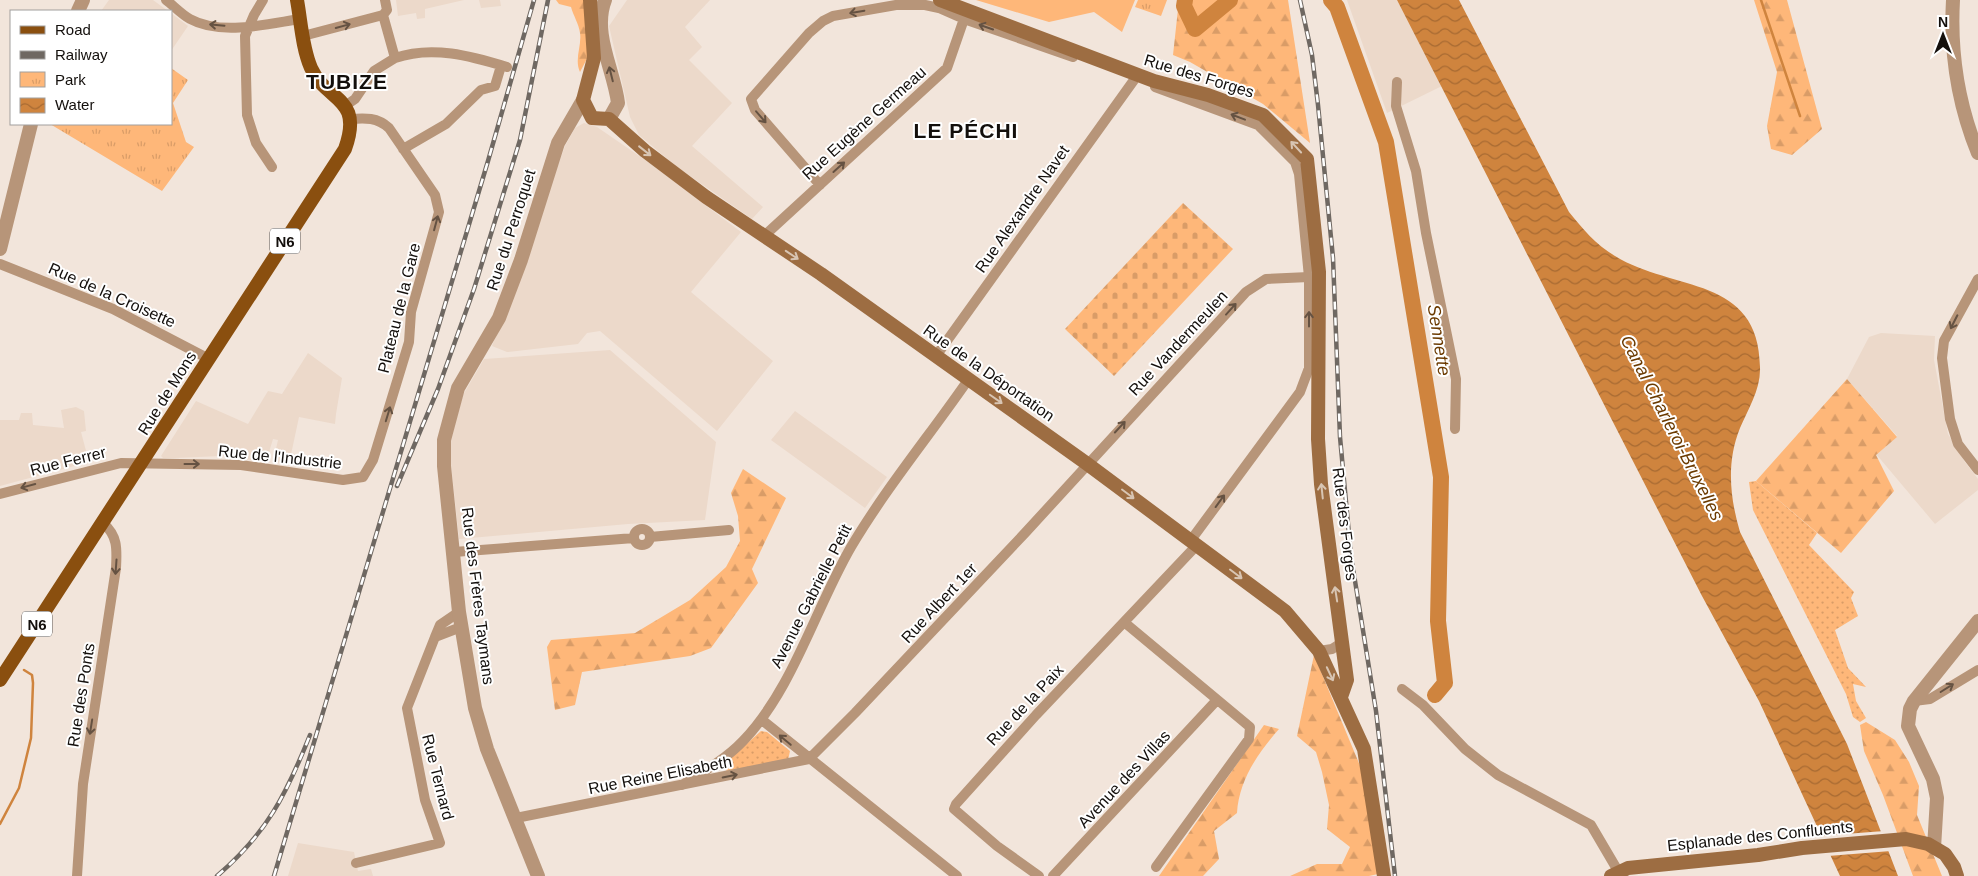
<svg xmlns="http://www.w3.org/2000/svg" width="1978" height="876" font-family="Helvetica,sans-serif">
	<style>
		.built { fill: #ecd9ca }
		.grass { fill: url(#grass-dots) }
		.forest { fill: url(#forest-firs) }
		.cemetery { fill: url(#cemetery-stones) }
		.park { fill: url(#park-tufts) }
		.garden { fill: #feb779 }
		.water { fill: url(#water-waves) }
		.pier { fill: #f2e5db }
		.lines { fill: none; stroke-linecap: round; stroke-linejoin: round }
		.stream { stroke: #cf843e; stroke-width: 2.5 }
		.river { stroke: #cf843e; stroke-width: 16 }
		.minor { stroke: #b79579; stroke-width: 10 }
		.tertiary { stroke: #b79579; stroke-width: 14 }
		.secondary { stroke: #9d6d42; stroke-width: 14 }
		.primary { stroke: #8a4f0f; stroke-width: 14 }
		.rail-casing { stroke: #6f6862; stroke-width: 4.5 }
		.rail { stroke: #fff; stroke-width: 2.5; stroke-dasharray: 8; stroke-linecap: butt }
		.oneway { stroke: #655242 }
		.oneway2 { stroke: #d8c5b3 }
		.labels { text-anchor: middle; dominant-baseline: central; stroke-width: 4; stroke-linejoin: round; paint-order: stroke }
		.shield { fill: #fff; stroke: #5a5755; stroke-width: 1 }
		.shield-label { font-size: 15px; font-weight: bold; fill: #130f0c }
		.street-label { font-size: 16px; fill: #130f0c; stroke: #fff }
		.water-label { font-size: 18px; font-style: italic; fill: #6b3a00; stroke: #fff }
		.district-label { font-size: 21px; font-weight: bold; letter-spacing: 1px; fill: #130f0c; stroke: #fff }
	</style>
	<defs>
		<pattern id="grass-dots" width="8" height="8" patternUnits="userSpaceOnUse" patternTransform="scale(1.25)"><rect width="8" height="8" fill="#feb779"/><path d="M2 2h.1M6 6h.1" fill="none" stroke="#d99c67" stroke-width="1.8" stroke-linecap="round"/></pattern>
		<pattern id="forest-firs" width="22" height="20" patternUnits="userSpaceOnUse" patternTransform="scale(1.25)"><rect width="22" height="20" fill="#feb779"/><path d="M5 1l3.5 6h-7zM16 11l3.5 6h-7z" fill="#d99c67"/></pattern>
		<pattern id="cemetery-stones" width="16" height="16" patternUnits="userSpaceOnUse" patternTransform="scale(1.25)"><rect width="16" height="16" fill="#feb779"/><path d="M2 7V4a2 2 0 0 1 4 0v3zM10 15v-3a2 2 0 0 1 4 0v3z" fill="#d99c67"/></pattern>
		<pattern id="park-tufts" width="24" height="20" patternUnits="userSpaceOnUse" patternTransform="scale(1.25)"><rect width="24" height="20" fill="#feb779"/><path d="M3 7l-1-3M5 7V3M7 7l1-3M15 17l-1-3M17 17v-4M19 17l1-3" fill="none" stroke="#d99c67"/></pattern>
		<pattern id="water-waves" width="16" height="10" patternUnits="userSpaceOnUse" patternTransform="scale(1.25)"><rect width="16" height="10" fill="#cf843e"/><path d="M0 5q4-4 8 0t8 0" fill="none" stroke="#a76a32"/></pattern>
	</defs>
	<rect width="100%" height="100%" fill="#f2e5db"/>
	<path class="built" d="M109,0H153L168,11H101Z
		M396,0H464L425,9V18L417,19L416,13L398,16Z
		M479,0H500L501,6L481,8Z
		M627,0H710L685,27L702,47L689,60L732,103L692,146L763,207L752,219L677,167L639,135L630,117L609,26Z
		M1347,0H1397L1442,86L1387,113Z
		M171,13L188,26L171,51Z
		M584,123L597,127L651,164L741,232L691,292L773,361L717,431L600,331L587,333L578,344L507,352L492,346L565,146L575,128Z
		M1881,333L1935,336L1934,360L1948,434L1965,462L1978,479V490L1935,524L1876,454L1897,436L1847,379L1869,337Z
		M610,350L716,442L705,520L628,524L459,539L449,446L463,395L484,359Z
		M308,353L342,378L336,414L335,424L299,417L289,464L273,462L278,440L273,439L266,462L221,456L175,458H163L161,456L196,401L248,424L268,391L282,394Z
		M76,407L84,411L86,431L81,432L89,462L0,486V420H19L21,413H32L33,425L64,428L61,410Z
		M795,411L887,477L865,508L771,440Z
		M298,843L354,852L358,871L371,869L373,876H288Z"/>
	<path class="grass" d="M1756,481L1817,533L1809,545L1854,592L1851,598L1858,616L1835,630L1848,668L1866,687L1853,684L1856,701L1866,718L1860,722L1853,717L1846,694L1753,510L1749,482Z
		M761,731L767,732L790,751L788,760L727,771L724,768L725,763Z"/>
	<path class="forest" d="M556,0H584L590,53L580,72C574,59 582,46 580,33C579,24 573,15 571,7L559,4Z
		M1179,0H1288L1310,143L1263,104L1190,62L1173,55Z
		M1754,0H1787L1822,129L1792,155L1771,149L1767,126L1777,72Z
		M1847,379L1897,437L1876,455L1894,491L1841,553L1756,481Z
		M743,469L786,498L752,569L758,583L711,648L690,656L582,672L575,705L555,710L547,647L551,640L635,633L690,600L726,567L740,541L738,516L731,493Z
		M1314,655L1361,768L1378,874L1369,876H1290L1317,864H1342L1350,847L1327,829L1329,805L1322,772L1316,752L1297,736Z
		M1866,722L1895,740L1909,762L1919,786L1917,815L1942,876H1913L1883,795L1864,751L1860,725Z
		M1264,725L1279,729C1258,753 1239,780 1237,813L1214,831L1219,859L1203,876H1159Z"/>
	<path class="cemetery" d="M1183,203L1233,249L1114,376L1065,329Z"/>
	<path class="park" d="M1138,0H1167L1161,16L1135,7Z
		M171,68L188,80L173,103L186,142L194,147L162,191L50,124H171Z"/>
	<path class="garden" d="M976,0H1135L1122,32L1094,12L1049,22Z"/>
	<path class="water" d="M1397,0H1459L1569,212C1582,228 1596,245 1615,256C1673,292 1759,275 1760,367C1761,389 1748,409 1740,428C1726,463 1730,498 1740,532L1847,744L1898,876H1840L1759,701L1702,596Z"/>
	<path class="pier" d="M1884,831L1891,851L1828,856L1819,836Z"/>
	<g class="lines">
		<path class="stream" d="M1761,0L1800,116
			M0,824L19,788L31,738L33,683L32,675L24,670"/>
		<path class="river" d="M1185,0L1184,6L1195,29L1230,0
			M1331,0L1337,7L1386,142L1441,477L1438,621L1445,683L1435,695"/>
		<path class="minor" d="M166,0C174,6 181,14 190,19C221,36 267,24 300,19
			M263,0L254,15L245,36L247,115L256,143L272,167
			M383,15L387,10L385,0
			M303,36L383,15
			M395,58C432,45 471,56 507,67
			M1397,82L1396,106L1416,171L1426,233L1456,379L1455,429
			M1155,87L1258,125L1295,162L1299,174L1309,277V368L1300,392L1191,540
			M345,106L355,99L374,71L395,58L383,15
			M403,149L446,124L481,90L495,86L501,66
			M820,185L755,110L751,99L809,33L823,21L833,16L896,5H925L939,8L964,19L1073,57
			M764,236L947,68L964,19
			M0,264L113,309L209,359
			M1978,279L1944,341L1942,358L1950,419L1958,444L1978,470
			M936,356L1134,80
			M0,494L121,463L241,465L343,480L363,477L373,460L409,342L411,312L439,212L435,195L389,128C377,117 365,118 350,119
			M634 537a8 8 0 1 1 16 0a8 8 0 1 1-16 0Z
			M650,537L729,530
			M454,552L634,538
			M459,612L440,625L435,637L461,627
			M1124,622L1250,727L1249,739L1156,867
			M1319,651L1332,649L1343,642
			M1402,689L1423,705L1465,749L1498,775L1591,825L1621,876
			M1914,701L1930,699L1978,670
			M762,720L957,876
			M809,759L855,713L1025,533L1246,292L1266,279L1309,277
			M682,785C703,772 726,759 743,741C793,689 815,609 851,547C886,488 930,435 968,380
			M516,818L809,759
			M356,863L440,843L425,800L407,708L435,637
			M77,876L83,784L116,568C117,549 118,536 103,523
			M1039,876L997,846L954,809L956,804L1036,715L1197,545
			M1053,876L1216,701"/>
		<path class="tertiary" d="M605,0C592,33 614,70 618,103L609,119
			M1953,0C1950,53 1958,104 1978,153
			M78,11L83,0
			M0,249L31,124
			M1934,848L1937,798L1933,779L1908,726L1910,709L1914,701L1978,621
			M538,876L487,749L475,708L459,612L444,466V440L458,388L499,318L521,260L558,143L583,100"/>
		<path class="secondary" d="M590,0L594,58L583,100L592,118L609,119L645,151L706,197L821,274L1086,463L1285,611L1319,651L1364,749L1384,876
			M940,0L1154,81L1208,95L1263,115L1307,159L1319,272L1318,439L1321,484L1347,680L1341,697
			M1611,876L1628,868L1758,855L1802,848L1906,839L1928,844L1945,854L1954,867L1957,876"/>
		<path class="primary" d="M0,680L345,149C364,96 326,102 311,68C302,47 301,22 297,0"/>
		<g class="rail-casing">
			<path id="rail" d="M1300,0L1312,55L1318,105L1333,258L1340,437L1351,556L1376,711L1395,876
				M397,486L438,389L474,289L520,140L548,0
				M217,876C267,833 286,795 310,735
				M274,876L488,161L534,0"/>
		</g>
		<use href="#rail" class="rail"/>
	</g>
	<defs><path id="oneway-shaft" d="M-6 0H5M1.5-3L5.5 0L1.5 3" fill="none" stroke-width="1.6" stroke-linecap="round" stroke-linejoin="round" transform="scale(1.25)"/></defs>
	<g class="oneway">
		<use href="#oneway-shaft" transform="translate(857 12) rotate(170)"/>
		<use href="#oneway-shaft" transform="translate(217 25) rotate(-175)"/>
		<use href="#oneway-shaft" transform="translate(343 26) rotate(-15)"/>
		<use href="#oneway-shaft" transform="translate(986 27) rotate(-161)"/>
		<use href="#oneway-shaft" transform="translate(611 74) rotate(-104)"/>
		<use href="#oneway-shaft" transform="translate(761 117) rotate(49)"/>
		<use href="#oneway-shaft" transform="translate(1238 117) rotate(-159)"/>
		<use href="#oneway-shaft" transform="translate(839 167) rotate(-42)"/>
		<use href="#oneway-shaft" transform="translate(436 223) rotate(-75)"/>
		<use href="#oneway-shaft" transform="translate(1231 309) rotate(-48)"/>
		<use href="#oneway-shaft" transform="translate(1309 319) rotate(-90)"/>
		<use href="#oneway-shaft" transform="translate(1954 322) rotate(117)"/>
		<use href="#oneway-shaft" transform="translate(388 414) rotate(-73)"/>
		<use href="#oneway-shaft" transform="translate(1120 427) rotate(-47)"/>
		<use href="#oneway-shaft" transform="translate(192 464)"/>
		<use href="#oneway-shaft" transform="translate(28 486) rotate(165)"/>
		<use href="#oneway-shaft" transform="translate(1220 501) rotate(-54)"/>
		<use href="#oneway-shaft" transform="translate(116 567) rotate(94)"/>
		<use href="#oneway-shaft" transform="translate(1947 688) rotate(-32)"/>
		<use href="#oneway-shaft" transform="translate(91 727) rotate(99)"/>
		<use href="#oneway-shaft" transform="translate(785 740) rotate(-140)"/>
		<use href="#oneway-shaft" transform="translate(730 776) rotate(-11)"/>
	</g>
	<g class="oneway2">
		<use href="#oneway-shaft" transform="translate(1296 147) rotate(-133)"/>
		<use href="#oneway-shaft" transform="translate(645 151) rotate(38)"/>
		<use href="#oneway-shaft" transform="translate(792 255) rotate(34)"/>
		<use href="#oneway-shaft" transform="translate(996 399) rotate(35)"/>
		<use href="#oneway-shaft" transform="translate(1322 491) rotate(-96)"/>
		<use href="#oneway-shaft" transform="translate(1128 494) rotate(37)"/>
		<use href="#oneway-shaft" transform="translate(1236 574) rotate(37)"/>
		<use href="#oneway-shaft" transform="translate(1336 594) rotate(-99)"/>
		<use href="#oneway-shaft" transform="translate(1330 674) rotate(65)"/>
	</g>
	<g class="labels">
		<g class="shield">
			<rect x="270" y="228.5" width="30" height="25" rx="4"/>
			<rect x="22" y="611.5" width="30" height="25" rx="4"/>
		</g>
		<g class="shield-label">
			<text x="285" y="241">N6</text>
			<text x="37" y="624">N6</text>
		</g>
		<g class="street-label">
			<text transform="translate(1199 76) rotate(17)">Rue des Forges</text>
			<text transform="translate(864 123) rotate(-42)">Rue Eugène Germeau</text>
			<text transform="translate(1022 209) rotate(-55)">Rue Alexandre Navet</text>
			<text transform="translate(511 230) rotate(-72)">Rue du Perroquet</text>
			<text transform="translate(112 295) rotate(24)">Rue de la Croisette</text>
			<text transform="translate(399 308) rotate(-76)">Plateau de la Gare</text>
			<text transform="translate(1178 343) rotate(-47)">Rue Vandermeulen</text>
			<text transform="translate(989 373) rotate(35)">Rue de la Déportation</text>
			<text transform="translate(167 393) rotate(-58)">Rue de Mons</text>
			<text transform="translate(280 457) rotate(6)">Rue de l'Industrie</text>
			<text transform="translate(68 461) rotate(-14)">Rue Ferrer</text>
			<text transform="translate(1345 524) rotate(83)">Rue des Forges</text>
			<text transform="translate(478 596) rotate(83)">Rue des Frères Taymans</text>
			<text transform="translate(811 596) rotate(-63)">Avenue Gabrielle Petit</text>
			<text transform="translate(939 603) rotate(-47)">Rue Albert 1er</text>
			<text transform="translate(81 695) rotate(-81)">Rue des Ponts</text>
			<text transform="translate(1025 705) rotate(-47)">Rue de la Paix</text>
			<text transform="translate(660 775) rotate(-11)">Rue Reine Elisabeth</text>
			<text transform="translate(438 777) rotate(76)">Rue Ternard</text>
			<text transform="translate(1124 779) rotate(-47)">Avenue des Villas</text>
			<text transform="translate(1760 836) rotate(-6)">Esplanade des Confluents</text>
		</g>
		<g class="water-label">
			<text transform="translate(1439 340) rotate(81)">Sennette</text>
			<text transform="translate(1672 428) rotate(63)">Canal Charleroi-Bruxelles</text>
		</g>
		<g class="district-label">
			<text x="347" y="81">TUBIZE</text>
			<text x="966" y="130">LE PÉCHI</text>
		</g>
	</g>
	<rect x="10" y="10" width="162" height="115" fill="#ffffff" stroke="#a19f9e"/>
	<rect x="20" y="26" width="25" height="8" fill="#8a4f0f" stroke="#a19f9e"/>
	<text x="55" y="35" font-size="15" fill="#130f0c">Road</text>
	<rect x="20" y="51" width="25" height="8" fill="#6f6862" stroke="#a19f9e"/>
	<text x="55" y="60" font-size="15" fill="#130f0c">Railway</text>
	<rect x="20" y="72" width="25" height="15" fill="url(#park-tufts)" stroke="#a19f9e"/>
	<text x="55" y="85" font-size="15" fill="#130f0c">Park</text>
	<rect x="20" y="98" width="25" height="15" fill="url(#water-waves)" stroke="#a19f9e"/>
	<text x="55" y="110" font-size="15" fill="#130f0c">Water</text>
	<g transform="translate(1943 35)" stroke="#ffffff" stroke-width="4" paint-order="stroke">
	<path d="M0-4L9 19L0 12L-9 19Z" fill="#130f0c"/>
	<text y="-8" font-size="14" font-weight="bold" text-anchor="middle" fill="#130f0c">N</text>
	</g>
</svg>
